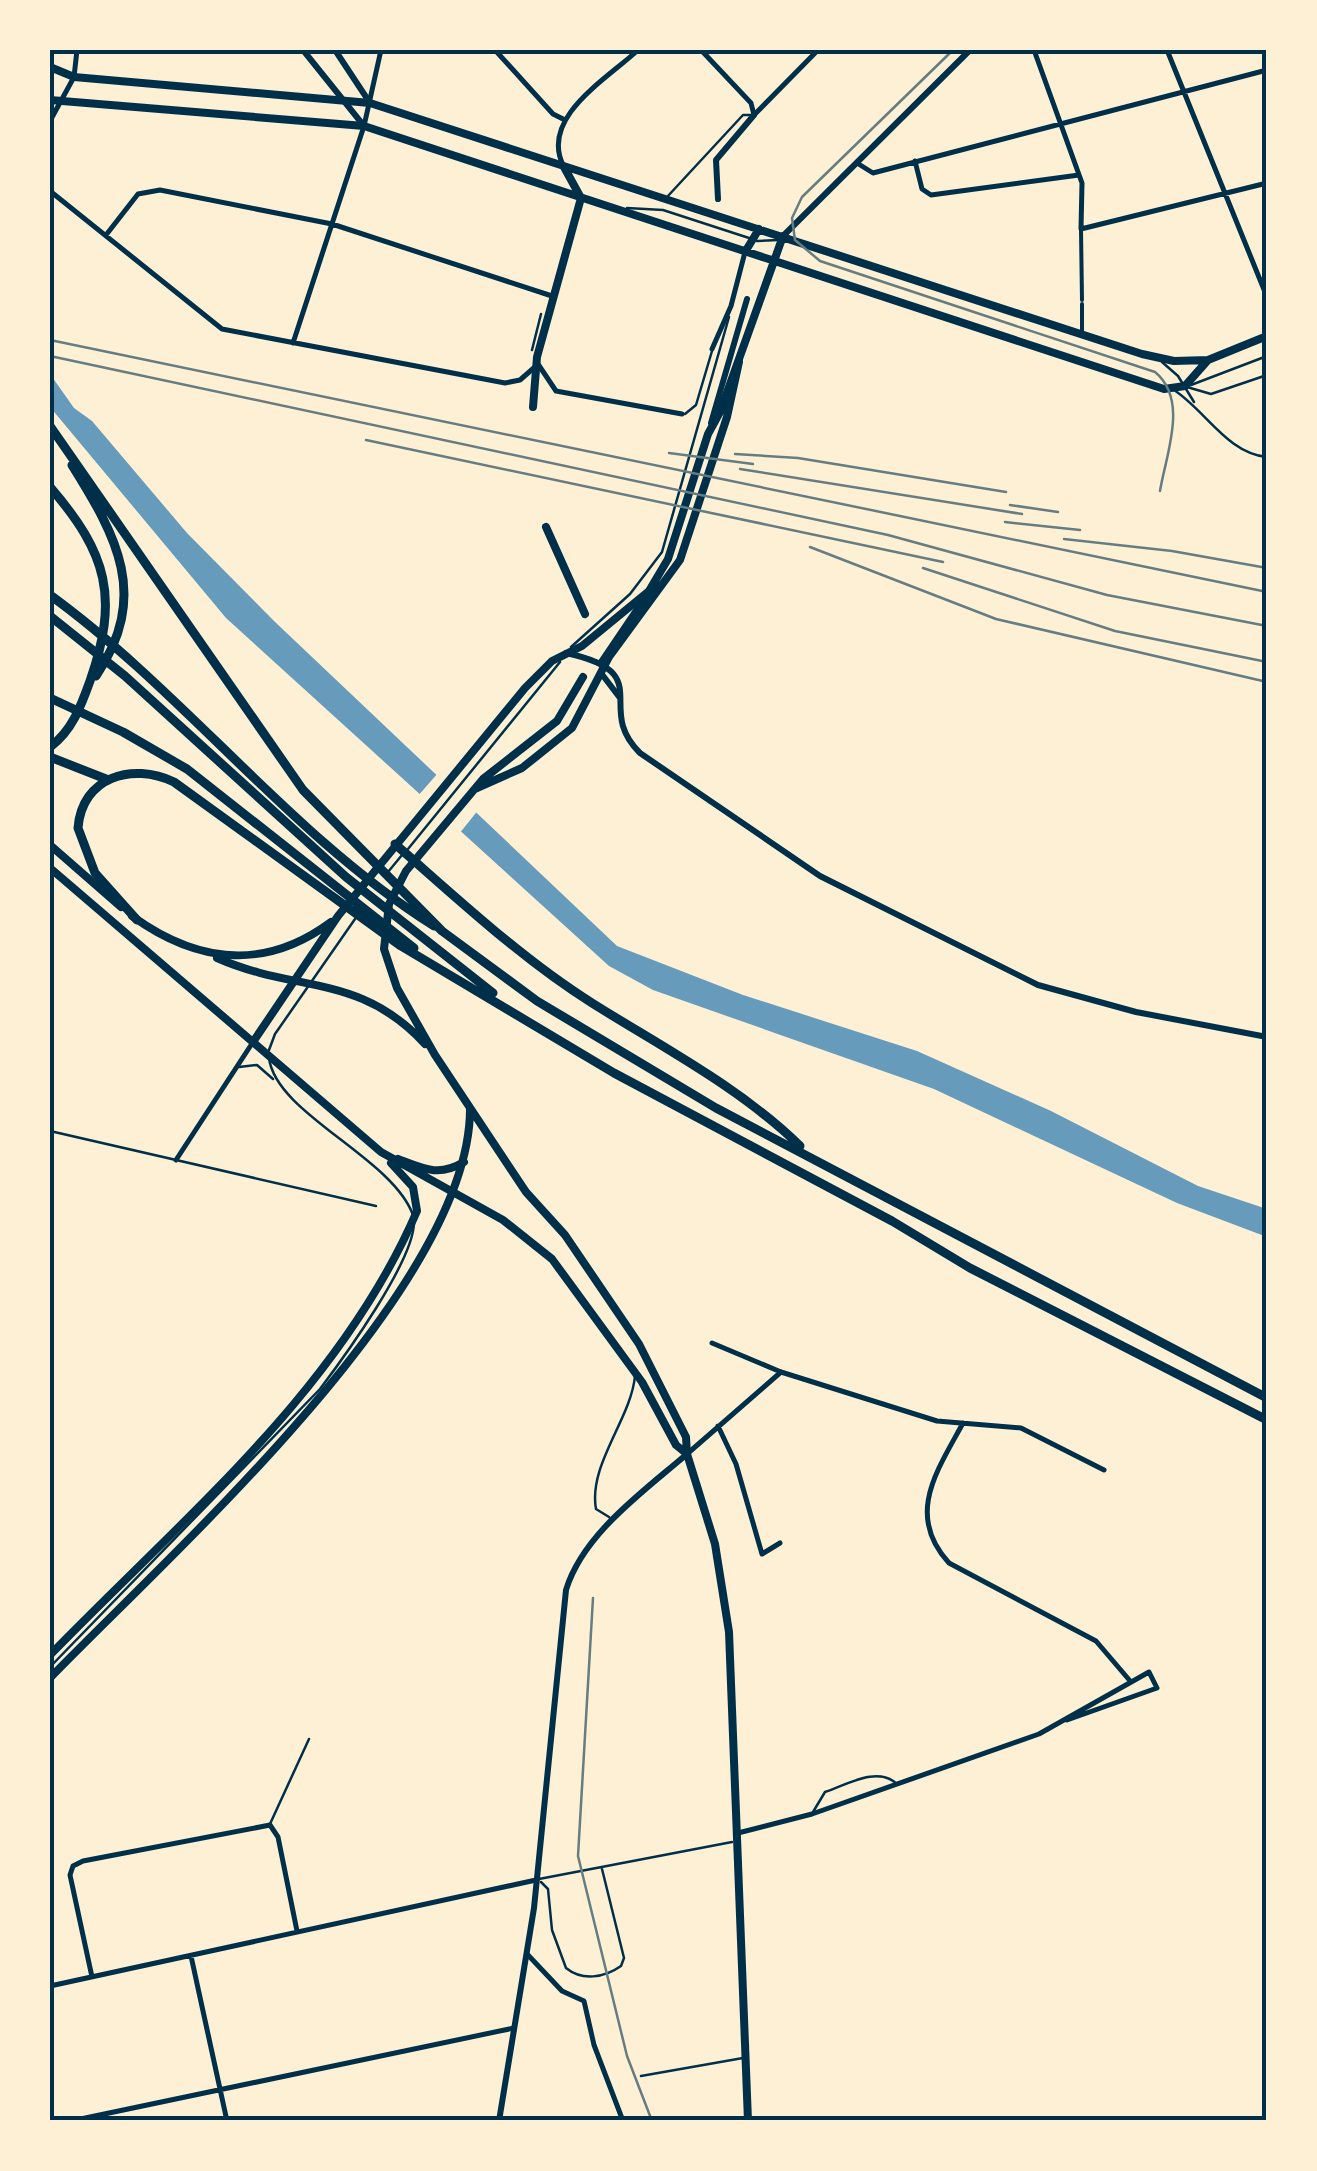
<svg xmlns="http://www.w3.org/2000/svg" width="1317" height="2171" font-family="'Fira Sans Condensed',sans-serif">
	<style>
		.water { fill: #669bbc }
		.pier { fill: #fdf0d5 }
		.lines { fill: none; stroke-linecap: round; stroke-linejoin: round }
		.service { stroke: #003049; stroke-width: 2.5 }
		.pedestrian { stroke: #003049; stroke-width: 4 }
		.minor { stroke: #003049; stroke-width: 5 }
		.tertiary { stroke: #003049; stroke-width: 6 }
		.secondary { stroke: #003049; stroke-width: 8 }
		.trunk { stroke: #003049; stroke-width: 9 }
		.tram { stroke: #657d81; stroke-width: 2.5 }
		.rail { stroke: #657d81; stroke-width: 2.5 }
		.neatline { fill: none; stroke: #003049; stroke-width: 4 }
	</style>
	<rect width="100%" height="100%" fill="#fdf0d5"/>
	<path class="water" d="M50,374L74,408L92,421L187,533L274,621L617,946L743,995L917,1051L1051,1111L1198,1186L1267,1209V1237L1177,1203L934,1089L653,990L609,966L226,618L50,407Z"/>
	<path class="pier" d="M438,773L479,809L459,834L417,797Z"/>
	<g class="lines">
		<path class="service" d="M667,197L743,115H753
			M627,208L663,210L749,238
			M757,241L778,240
			M532,350L541,314
			M1162,362L1178,376L1194,402
			M1191,385L1267,356
			M1187,387L1211,394L1267,375
			M1174,390C1206,411 1227,453 1267,457
			M685,414L696,405L712,351
			M571,647L630,594L662,552L729,317
			M408,849L560,662
			M388,872L402,855
			M269,1050L275,1034L355,919
			M269,1058C276,1114 392,1157 413,1215
			M239,1067L257,1065L273,1079
			M50,1131L376,1206
			M609,1517L596,1509C588,1465 631,1419 635,1376
			M50,1667L320,1389C345,1356 413,1262 414,1223
			M813,1812L825,1792C848,1784 878,1766 897,1784
			M270,1824L309,1739
			M539,1879L732,1842
			M541,1882L548,1889L552,1930L566,1968C582,1981 604,1978 621,1966L624,1958L602,1869
			M641,2076L743,2058"/>
		<path class="pedestrian" d="M1081,230L1082,300
			M1082,304V334"/>
		<path class="minor" d="M495,50L553,114L563,119
			M701,50L751,103L754,115
			M1034,50L1082,183L1081,229L1267,183
			M1167,50L1267,297
			M754,115L818,50
			M50,121L74,77L77,50
			M915,161L922,189L931,195L1079,175
			M857,163L873,173L1267,70
			M563,165C540,117 607,79 638,50
			M50,191L222,329L505,383L520,380L536,366
			M106,235L138,194L160,190L332,224L552,296
			M293,343L364,126L381,50
			M712,349L731,306L745,252
			M538,364L556,391L682,414
			M176,1160L253,1042
			M712,1343L781,1372L937,1421L1021,1428L1104,1470
			M963,1423C937,1471 905,1515 949,1563L1096,1641L1131,1682
			M718,1426L736,1464L762,1554L780,1543
			M687,1454L781,1372
			M738,1833L812,1814L1039,1734L1149,1672L1157,1688L1067,1720
			M528,1955L562,1991L584,2001L594,2045L623,2121
			M191,1956L227,2121
			M92,1977L70,1875L73,1866L83,1861L270,1825L278,1837L297,1931
			M50,1986L536,1880
			M71,2121L514,2028"/>
		<path class="tertiary" d="M303,50L364,126
			M335,50L370,103
			M718,199L716,160L754,115
			M783,236L970,50
			M711,423L747,299
			M566,653C659,673 593,707 640,753L820,876L1038,985L1136,1012L1267,1037
			M601,662L645,597
			M601,673L620,698
			M499,2121L534,1908L566,1590C583,1534 644,1491 687,1454"/>
		<path class="secondary" d="M50,67L74,77L370,103L1142,354L1174,361L1208,360
			M50,100L364,126L1164,389L1185,386L1208,360L1267,336
			M564,167L581,198
			M745,252L759,229
			M533,407L537,357L581,198
			M546,527L585,614
			M583,677L557,721L483,779L406,871L389,904L384,949L397,988L435,1055L526,1192L565,1235L639,1344L686,1437L687,1454L715,1544L729,1632L748,2121
			M477,788L522,768L572,728L609,657L680,560L727,417L739,362
			M50,845L121,907
			M50,868L381,1152L503,1220L552,1259L642,1382L676,1445L687,1454
			M132,916C197,963 265,971 331,922
			M217,958C296,993 360,973 425,1044
			M253,1042L338,916L525,688L552,661L582,646L649,591L668,559L708,434L720,412L783,236
			M398,1159C424,1169 439,1177 464,1162
			M50,1655C183,1518 340,1390 417,1211L413,1187L391,1163
			M50,1678C172,1552 470,1288 470,1109"/>
		<path class="trunk" d="M50,426L303,790L442,931L537,1001L716,1108L1267,1398
			M72,465C117,537 150,596 96,676
			M50,487C108,554 119,598 90,681C81,706 72,731 50,747
			M50,595C186,694 291,836 434,926
			M50,616L125,676L346,877L493,993
			M50,698L123,732L187,769L414,948
			M50,757L106,779
			M395,844C458,899 522,959 592,1003C662,1047 741,1088 800,1146
			M137,920L95,873L78,828C82,777 132,762 174,782L401,946L614,1073L892,1221L970,1268L1267,1420"/>
		<path class="tram" d="M953,50L802,197L792,218L795,240L820,261L1155,372C1189,400 1166,454 1160,491
			M593,1598L578,1856L627,2056L652,2121"/>
		<path class="rail" d="M50,340L1267,592
			M50,356L888,535L1107,595L1267,626
			M366,440L943,562
			M669,453L753,464
			M735,454L798,458L1006,492
			M740,469L1022,514
			M1010,505L1058,512
			M1005,522L1080,530
			M1064,539L1172,551L1267,568
			M810,547L996,619L1267,682
			M923,568L1115,631L1267,662"/>
	</g>
	<rect width="1317" height="2171" fill="none" stroke="#fdf0d5" stroke-width="105"/>
	<rect x="52" y="52" width="1212" height="2066" class="neatline"/>
</svg>
